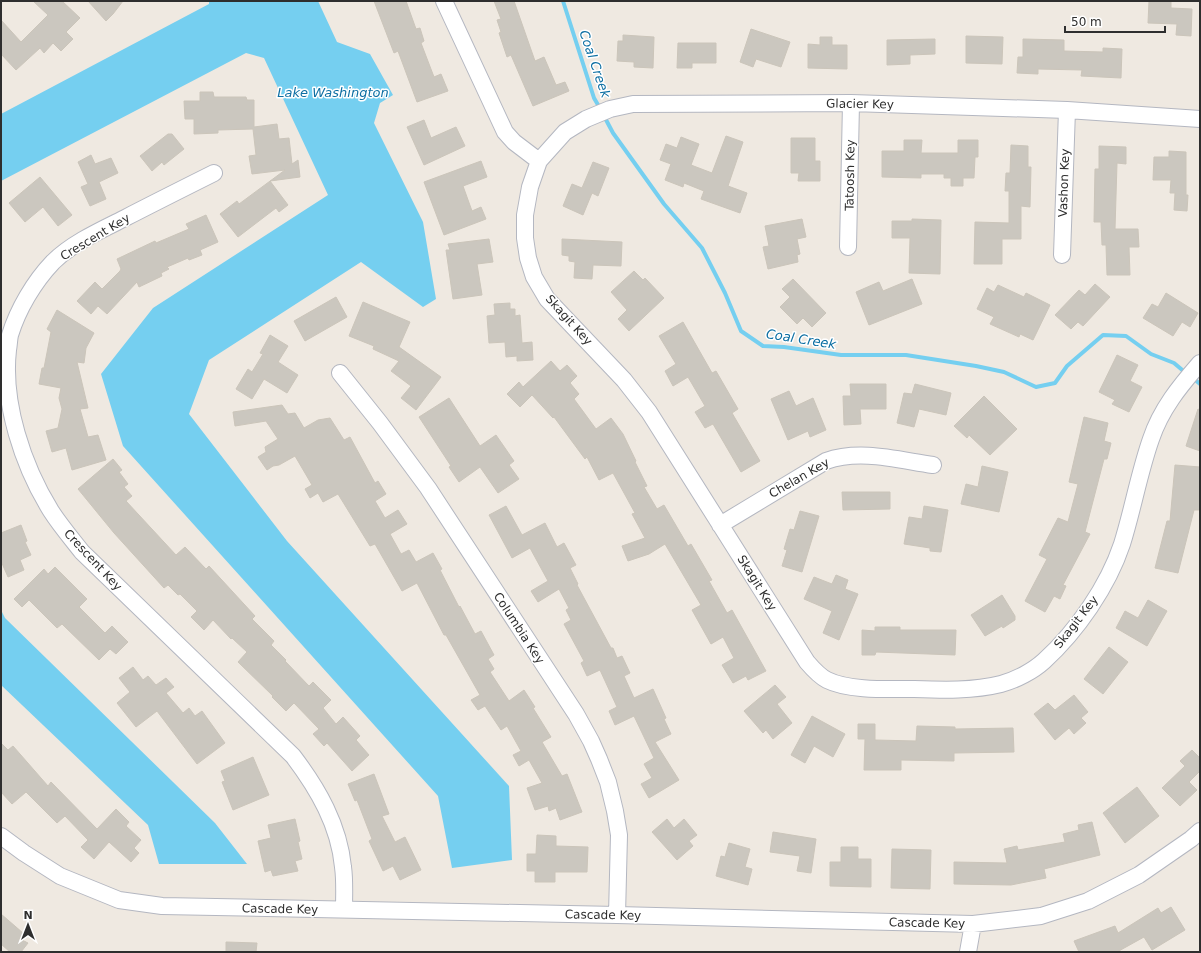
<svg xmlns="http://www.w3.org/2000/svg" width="1201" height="953" font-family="'DejaVu Sans',sans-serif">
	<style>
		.water { fill: #75cff0 }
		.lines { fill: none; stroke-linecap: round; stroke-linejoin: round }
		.stream { stroke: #75cff0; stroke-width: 4 }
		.building { fill: #cbc7bf; stroke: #cbc5ba }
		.minor-casing { stroke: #b4b7c1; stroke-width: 18 }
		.minor { stroke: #fff; stroke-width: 16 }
		.labels { text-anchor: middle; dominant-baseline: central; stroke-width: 3; stroke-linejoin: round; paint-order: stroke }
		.street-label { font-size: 12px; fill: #2e2e2e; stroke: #fff }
		.water-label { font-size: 13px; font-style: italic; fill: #0d6fa3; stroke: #fff }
	</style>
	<rect width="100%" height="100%" fill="#efe9e1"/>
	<path class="water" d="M209,1H318L337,42L370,54L393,95L380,103L374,123L423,222L436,299L423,307L361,262L209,360L189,414L287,541L509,786L512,860L452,868L438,796L123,446L101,374L153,308L328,195L264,58L246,53L1,181V114L209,4Z
		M1,610L5,618L215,823L247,864H159L148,825L1,685Z"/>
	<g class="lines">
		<path class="stream" d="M563,1L594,98L601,110
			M604,116L613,133L664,204L702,248L725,293L741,331L763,346L784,347L841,355H906L976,366L1004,372L1036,387L1055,383L1067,366L1103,335L1126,336L1151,354L1174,363L1187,374
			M1193,378L1200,384"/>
	</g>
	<path class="building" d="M33,1H62L80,18L66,32L73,39L61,51L53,43L44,53L40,48L16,70L1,54V20L21,42L48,15Z
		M88,1H123L113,14L106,21Z
		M374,1H406L416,29L420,28L424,41L421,43L434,77L441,74L448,91L417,102L398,51L394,53Z
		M494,1H514L535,61L544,57L556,85L565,82L569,91L533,106L511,55L507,57L499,33L501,32L497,20L501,19Z
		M1149,1H1171V8L1192,9L1191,36L1176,35L1177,24L1148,23Z
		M751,29L790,42L781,67L756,59L753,67L740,62Z
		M623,35L654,37L653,68L634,67V62L617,61L618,41H623Z
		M966,36L1003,37L1002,64L966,63Z
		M820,37H832V45H847V69L808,68V44L820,45Z
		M935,39V54L910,55V64L887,65V40Z
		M1023,39L1064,40V51L1103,52V48L1122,49L1121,78L1081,76L1082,70L1038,69V74L1017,73L1018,57H1023Z
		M678,43H716V63H692V68H677Z
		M200,92H213L214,97H246L247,100H254V127L277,124L279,139L289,138L292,164L298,160L300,177L270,181L288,205L279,212L276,208L238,237L220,214L237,201L239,204L285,170L252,174L249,156L256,155L253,129L218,130V133L194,134V119H185L184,101H200Z
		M424,120L431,138L456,127L465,146L424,165L407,127Z
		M168,134H172L184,149L164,165L162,162L152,171L140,156Z
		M726,136L743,142L728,186L747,193L740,213L701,199L704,191L684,183L683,187L665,180L671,164L660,160L666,144L677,148L681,137L699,144L691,165L712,173Z
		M791,138H815V161H820V181H798L799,173H791Z
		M904,140H922L921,153H958V140H978V157H975L974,178H963V186H951V178H944V174H921V178L882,177V151H904Z
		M1011,145L1028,146V167H1031L1030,207L1021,206V239H1002V264H974L975,222L1009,223V191H1005L1006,173H1010Z
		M1099,146L1126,147V164L1117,163L1115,229H1138L1139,247H1129L1130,275H1107L1106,245H1102L1101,222H1094L1095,169H1099Z
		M1169,151L1186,152V195H1188L1187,211L1174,210L1175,193H1170L1171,180H1153L1154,157H1169Z
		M91,155L95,164L111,158L118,173L99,182L106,199L90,206L81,187L88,184L78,162Z
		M481,161L487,177L463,186L472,211L481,207L486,219L444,235L424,182Z
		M593,162L609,168L598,196L592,193L583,215L563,206L572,184L582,188Z
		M40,177L72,215L58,226L43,207L25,222L9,203Z
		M206,215L218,242L200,250L202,255L189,260L188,258L167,267L169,269L161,273L162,276L139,287L137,282L107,314L98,306L91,314L77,301L95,282L102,289L120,271L121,269L117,259L155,241L156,243L189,229L186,224Z
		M802,219L806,237L797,239L800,254L797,255L798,262L768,269L763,247L769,246L765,226Z
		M912,219L941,220L940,274L909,273L910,238H892V221H912Z
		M489,239L493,262L477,264L482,295L453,299L446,250H450L448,244Z
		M562,239L622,242L621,266L593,265L592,279L574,278L575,262L569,261V256L562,255Z
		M634,271L643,280L645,278L664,298L629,331L618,319L627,310L611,292Z
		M793,279L826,313L812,327L803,318L797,324L780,307L790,297L782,289Z
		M912,279L922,304L869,325L856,292L879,282L883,291Z
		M1095,284L1110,297L1083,326L1078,322L1071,329L1055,315L1079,290L1085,295Z
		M998,285L1024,297L1026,293L1050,305L1033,340L1020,334L1019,337L990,324L994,317L977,309L987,288L994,292Z
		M1166,293L1198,313L1190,327L1182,322L1173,336L1143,318L1152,304L1158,307Z
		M336,297L347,317L305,341L294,321Z
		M363,302L410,322L399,347L441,377L416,410L401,398L411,386L391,371L399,361L373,349L374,346L349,336Z
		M510,303V309H515V316L520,315L522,343L532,342L533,360L517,361V356L506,357L505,342L489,343L487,316L495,315L494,304Z
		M57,310L94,333L86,348L84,363L77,362L88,408L80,409L88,437L98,435L106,460L72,470L66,448L52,452L46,431L58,428L62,409L59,398L61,388L39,384L42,368H44L51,332L47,329Z
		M683,322L712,373L716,371L738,409L732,413L760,461L741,472L713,424L705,428L695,412L705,406L688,377L673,386L665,371L676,364L659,336Z
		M270,335L288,346L278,362L298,375L287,393L264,379L252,399L236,389L248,369L252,372L263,354L260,353Z
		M1117,355L1138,365L1130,381L1142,387L1129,412L1112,404L1115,400L1099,392Z
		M551,361L560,371L567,365L577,376L570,383L579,394L574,399L596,429L611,418L623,434L636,461L635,462L647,486L644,487L657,509L664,505L688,546L691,544L712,580L709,581L727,613L732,610L766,671L748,680L746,676L733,683L722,665L734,658L723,637L711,644L692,610L701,605L665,544L649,554L628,561L622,546L645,538L632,514L635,513L613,473L599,480L587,457L585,459L554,417L553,418L532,395L520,407L507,394L519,382L523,387Z
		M850,384H886V409H860L861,424L844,425L843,396H851Z
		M915,384L951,393L946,415L919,409L914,427L897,423L904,393L912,394Z
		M789,391L796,406L813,398L826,430L810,437L808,431L788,440L771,399Z
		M984,396L1017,429L990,455L969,435L967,438L954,426Z
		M449,398L480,446L496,435L514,461L509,465L519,479L498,493L480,467L459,482L449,467L451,466L419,417Z
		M282,405L288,414L295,413L304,428L318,420L330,418L344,440L350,437L375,483L378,481L386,494L375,501L385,518L398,510L407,524L390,534L401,554L409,550L416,562L433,553L442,569L440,570L459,607L460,606L475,634L481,631L494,655L488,659L494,669L490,672L509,701L524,690L535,707L533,708L551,737L542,742L562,776L567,774L582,812L560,820L556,808L549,811L548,806L535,810L527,788L542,783L529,760L519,766L513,755L521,751L507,726L501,730L485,706L478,710L471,700L480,695L446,635H444L417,583L402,591L375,544L370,546L338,494L323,502L318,493L310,498L305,489L312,485L295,456L279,465L273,466L267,470L258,457L266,452L265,447L278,439L266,421L235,426L233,412Z
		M1198,409L1200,410V451L1186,446Z
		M1084,417L1108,423L1104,441L1111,443L1107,459H1104L1085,532L1090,534L1063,585L1066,586L1060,599L1054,596L1045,612L1025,601L1047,559L1039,555L1058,518L1068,522L1078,484L1069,482Z
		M113,459L122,470L119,472L128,484L124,487L132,496L126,501L176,555L185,547L206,569L209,566L255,616L252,619L274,641L271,645L286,660L285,661L309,686L313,682L331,700L323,708L336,724L343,717L360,736L356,740L369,755L352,771L327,743L324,746L313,734L319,729L294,703L286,711L272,697L273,696L238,662L247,652L232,638L231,639L213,620L204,630L191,617L197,611L180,594L178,595L168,585L164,588L114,533L78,489Z
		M1175,465L1200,467V510H1194L1178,573L1155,568L1167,521H1170Z
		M982,466L1008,472L999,512L961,504L966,484L978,487Z
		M842,492H890V509L843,510Z
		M506,506L522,535L545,523L557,547L564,543L576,565L570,568L578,584L577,585L611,648H613L617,658L622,656L630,673L624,676L634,698L653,689L666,718L664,719L671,734L655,742L679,780L649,798L641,784L652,778L644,764L654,758L634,716L615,725L609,711L617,707L600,670L587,676L581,663L584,661L564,624L571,620L566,610L569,608L559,589L538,602L531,591L548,581L530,548L512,558L489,515Z
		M924,506L948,510L941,552L930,551V548L904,544L909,517L922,519Z
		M800,511L819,516L802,572L782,566L787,550L784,549L790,529L794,530Z
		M21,525L27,541L25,542L31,555L20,560L24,570L8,577L1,561V533Z
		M55,567L87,599L79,607L105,633L112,626L128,642L116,654L110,649L99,660L62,624L57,628L29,600L22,607L14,599L44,569L48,574Z
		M836,575L848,580L845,589L858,594L839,640L823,633L832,611L804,599L814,577L832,584Z
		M1002,595L1015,616V620L1003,628L1002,626L985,636L971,615Z
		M1148,600L1167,611L1147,646L1116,628L1125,611L1138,618Z
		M875,627H900V630H956L955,655L876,652L875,655H862V630L875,631Z
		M1109,647L1128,662L1103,694L1084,679Z
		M133,667L143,680L148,676L156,685L166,678L174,687L166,693L183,713L189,708L195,716L202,711L225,743L197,764L157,711L136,727L117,703L130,692L119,678Z
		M775,685L786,697L777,704L792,723L773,739L766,730L763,733L744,711Z
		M1074,695L1088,712L1081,718L1086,723L1074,734L1069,728L1055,740L1034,714L1048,703L1055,710Z
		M812,716L845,734L833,757L814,746L805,763L791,755Z
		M858,724H875V740L916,741L917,726L955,727V729L1013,728L1014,752L954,753V761L901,760V770H864L865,739H858Z
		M1,743L8,750L13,746L48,786L51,782L97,829L116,809L129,822L126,826L141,840L134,848L139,853L131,862L109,842L94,859L81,847L88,840L65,816L57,823L26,792L12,804L1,792Z
		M1192,750L1200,758V771L1189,782L1197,790L1180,806L1162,788L1185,766L1180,761Z
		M253,757L269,795L233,810L222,782L225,781L221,771Z
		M374,774L389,814L382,816L395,842L405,837L421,870L400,880L393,866L383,871L369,841L372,839L357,800L355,801L348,784Z
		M1137,787L1159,816L1125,843L1103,813Z
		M295,819L300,841L298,842L302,859L295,861L298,871L273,876L271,870L265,872L258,841L271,838L268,825Z
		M667,819L674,828L684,819L697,835L689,841L693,846L677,860L652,832Z
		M1092,822L1100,855L1044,869L1046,878L1011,885L954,884V862L1007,863L1004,849L1017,846L1018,850L1065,842L1063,834L1079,830L1078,825Z
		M773,832L816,839L811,873L797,871L800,856L770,852Z
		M537,835L556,836V846L588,847L587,872H555V882H535V871H527V854H536Z
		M729,843L750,849L745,867L752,869L748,885L716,876L721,856L725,857Z
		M841,847H858V859H871V887L830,886V862H841Z
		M892,849L931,850L930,889L891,888Z
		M1171,907L1185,930L1152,950L1144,937L1117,952H1079L1074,941L1115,926L1118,933L1158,908L1161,913Z
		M1,914L23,933L20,939L28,943L21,952H10L1,944Z
		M226,942L257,943L256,952H226Z"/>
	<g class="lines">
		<g class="minor-casing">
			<path id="minor" d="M444,1L505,132L514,142L539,161
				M1200,119L1067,110L851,103L633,104L610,109L586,119L565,132L539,161L530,187L525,215V238L528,258L534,277L547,299L624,380L649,412L807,662C813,669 819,676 827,680C849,691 889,689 914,689C943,690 973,691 1001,684C1016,680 1033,671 1044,661C1077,631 1108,586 1122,544C1133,509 1139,473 1151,439C1161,409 1180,386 1200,363
				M214,173C184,188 154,203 125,218C101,230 72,243 53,262C34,282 18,309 10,335C9,339 9,345 8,350C2,403 23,466 51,511C60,525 71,538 82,552L293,756C318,789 339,825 343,867C345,881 344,896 344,910
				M848,247L851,103
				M1062,255L1067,110
				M340,373L380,423L428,488L576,714L591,741L599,759L608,782L615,811L619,835L617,915
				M720,525L826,461C860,449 898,460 933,465
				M1,836L24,853L60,876L119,900L162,906L617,915L973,924L1041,916L1088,901L1139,875L1191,839L1200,831
				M968,952L973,924"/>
		</g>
		<use href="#minor" class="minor"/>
	</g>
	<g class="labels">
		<g class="street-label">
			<text transform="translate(860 104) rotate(1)">Glacier Key</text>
			<text transform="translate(850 175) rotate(-89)">Tatoosh Key</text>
			<text transform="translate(1064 183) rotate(-88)">Vashon Key</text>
			<text transform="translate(95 237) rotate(-31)">Crescent Key</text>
			<text transform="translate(569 320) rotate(48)">Skagit Key</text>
			<text transform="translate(799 478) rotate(-30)">Chelan Key</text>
			<text transform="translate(93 560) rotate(47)">Crescent Key</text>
			<text transform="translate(757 583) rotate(58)">Skagit Key</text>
			<text transform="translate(1076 622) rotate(-52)">Skagit Key</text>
			<text transform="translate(519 628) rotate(57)">Columbia Key</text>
			<text transform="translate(280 909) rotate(1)">Cascade Key</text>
			<text transform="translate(603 915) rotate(1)">Cascade Key</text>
			<text transform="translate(927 923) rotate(1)">Cascade Key</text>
		</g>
		<g class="water-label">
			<text transform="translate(595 64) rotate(71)">Coal Creek</text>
			<text x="333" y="92">Lake Washington</text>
			<text transform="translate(801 339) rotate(9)">Coal Creek</text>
		</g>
	</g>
	<rect width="1201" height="953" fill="none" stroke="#2e2e2e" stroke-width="4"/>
	<g transform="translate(28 925)" stroke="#ffffff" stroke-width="3" paint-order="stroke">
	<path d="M0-3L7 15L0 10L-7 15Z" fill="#2e2e2e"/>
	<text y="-6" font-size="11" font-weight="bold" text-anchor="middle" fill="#2e2e2e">N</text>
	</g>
	<path d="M1065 26v6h100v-6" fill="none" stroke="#2e2e2e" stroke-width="2"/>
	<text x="1071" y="26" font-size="12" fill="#2e2e2e" stroke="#ffffff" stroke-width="3" paint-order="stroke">50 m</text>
</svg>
